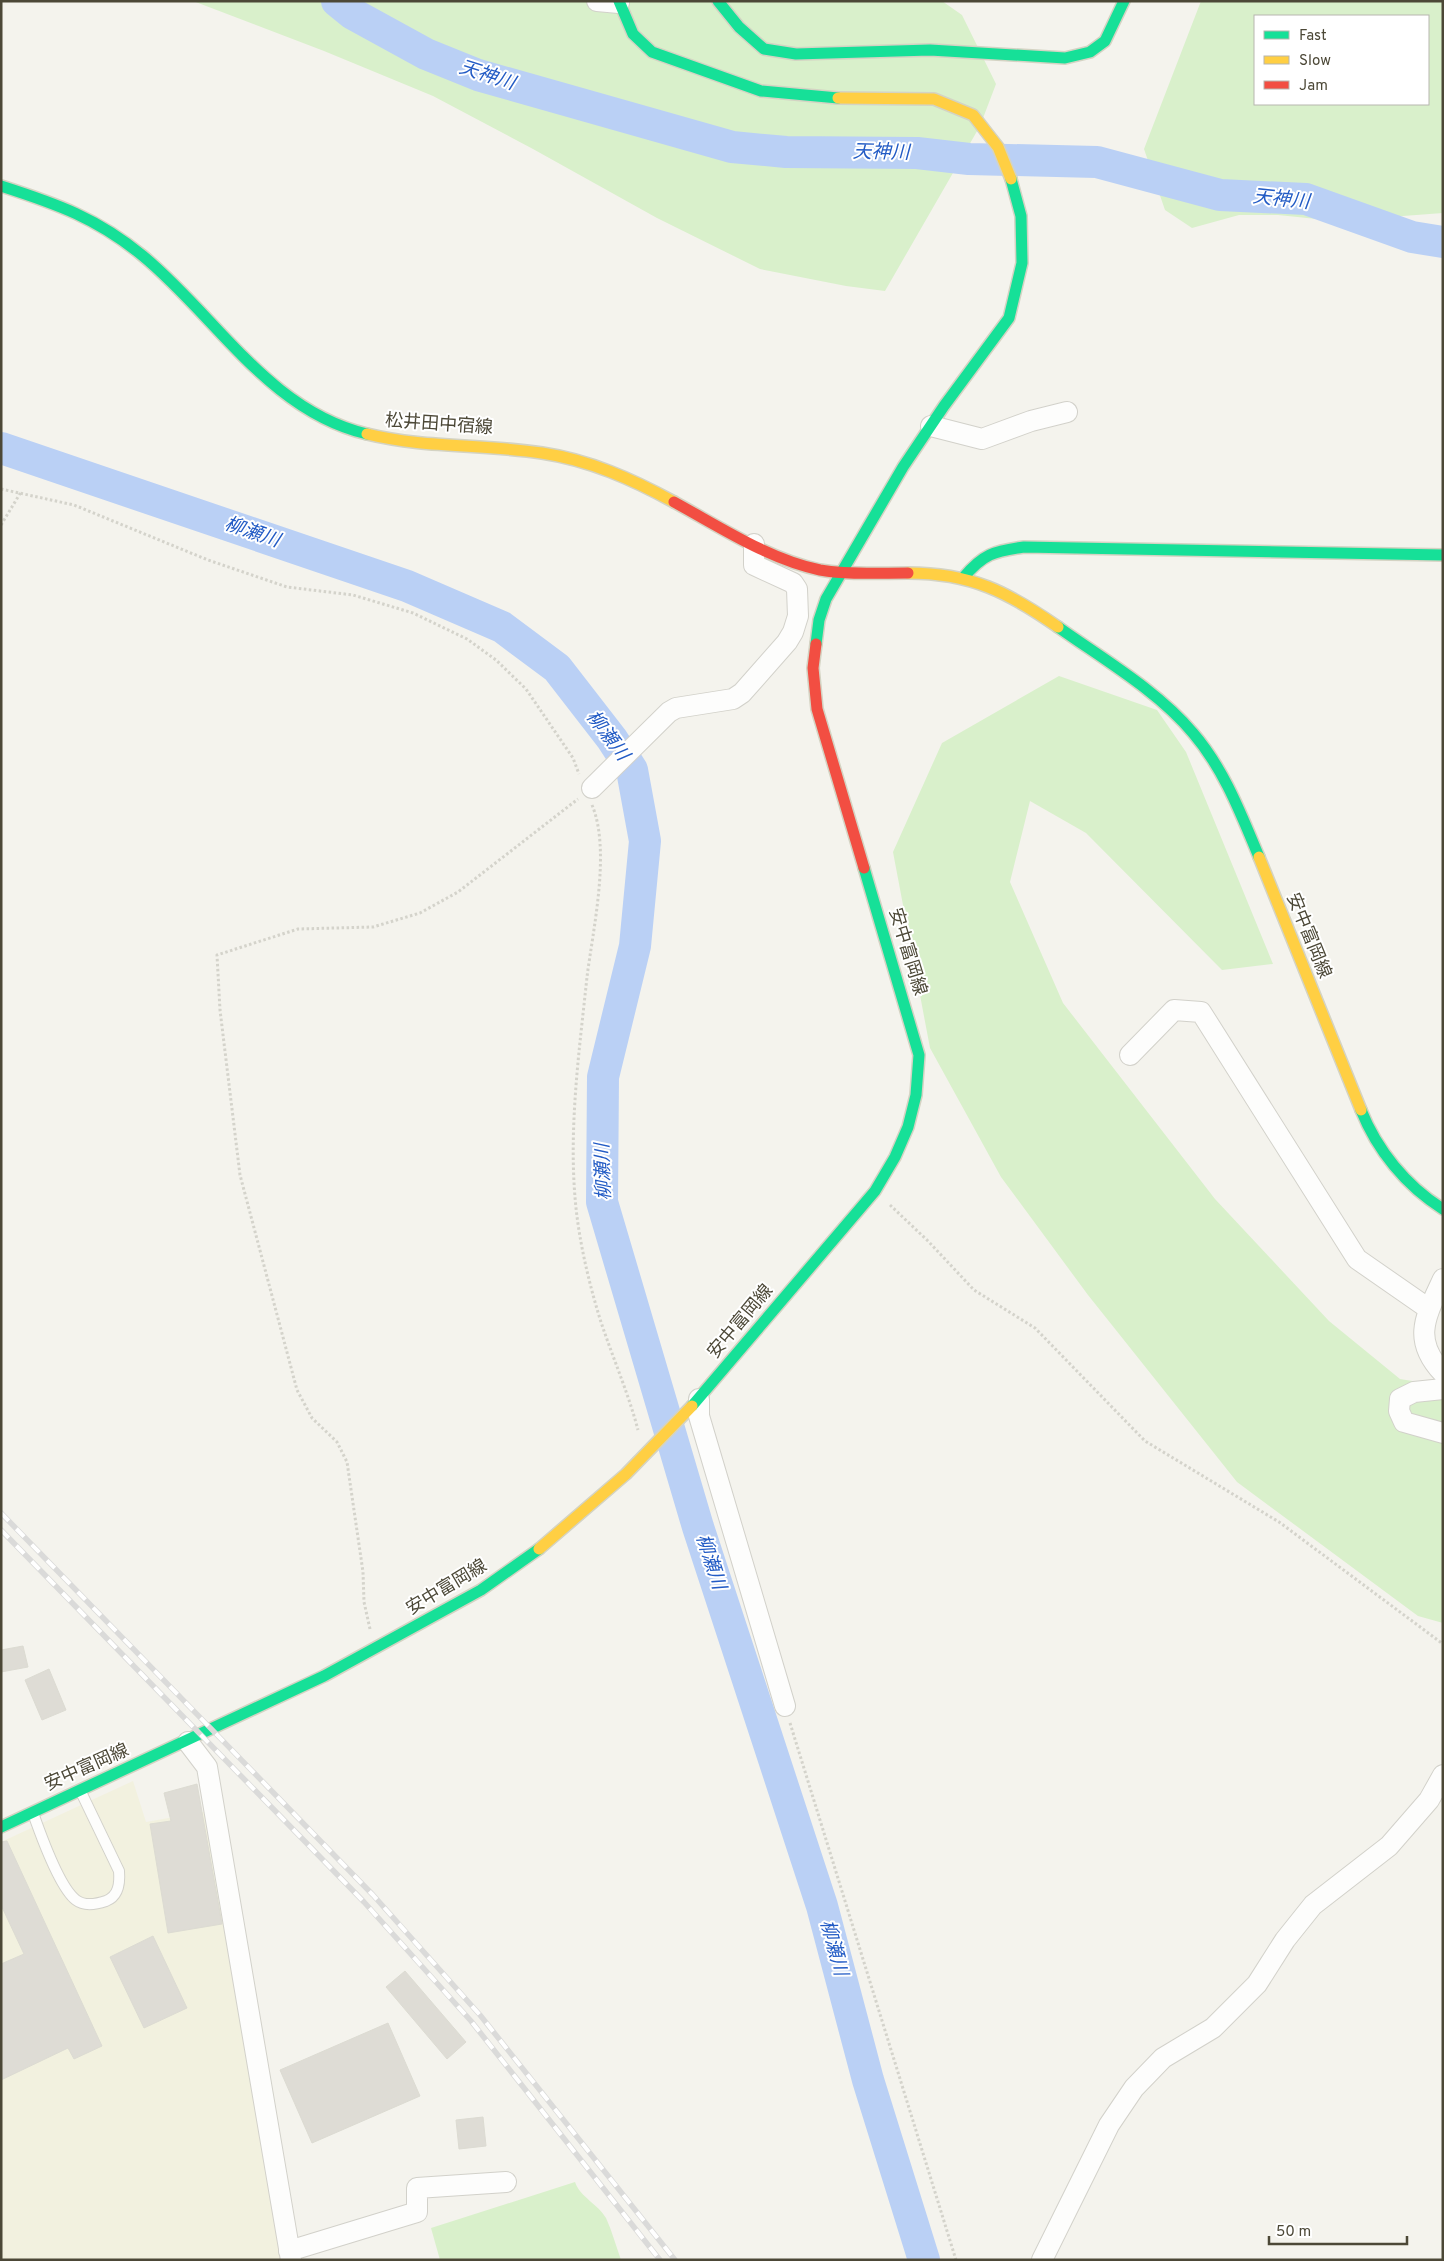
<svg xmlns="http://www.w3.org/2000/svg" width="1444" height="2261" font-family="Overpass,'Noto Sans JP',sans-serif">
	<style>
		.education { fill: #f2f1df }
		.green { fill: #d9f0cb; fill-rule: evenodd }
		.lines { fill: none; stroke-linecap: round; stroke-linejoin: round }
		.river { stroke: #bad0f5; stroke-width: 32 }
		.building { fill: #dedcd5; stroke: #dcdbd2 }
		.lane-casing { stroke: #d2d1ca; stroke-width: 12 }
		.street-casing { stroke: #d2d1ca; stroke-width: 22 }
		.fast-casing { stroke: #d4d3c3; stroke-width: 14 }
		.slow-casing { stroke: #d4d3c3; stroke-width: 14 }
		.jam-casing { stroke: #d4d3c3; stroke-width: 14 }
		.path { stroke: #d4d3cb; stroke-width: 3; stroke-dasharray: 2.5 2.5; stroke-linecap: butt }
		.lane { stroke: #fdfdfc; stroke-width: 10 }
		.street { stroke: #fdfdfc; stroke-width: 20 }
		.fast { stroke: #16e098; stroke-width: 11 }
		.slow { stroke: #ffcf43; stroke-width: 11 }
		.jam { stroke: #f24e42; stroke-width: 11 }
		.rail-casing { stroke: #dadad9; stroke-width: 5.5 }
		.rail { stroke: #fff; stroke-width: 4; stroke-dasharray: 11; stroke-linecap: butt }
		.labels { text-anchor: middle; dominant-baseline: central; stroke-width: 4; stroke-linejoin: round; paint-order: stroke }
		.street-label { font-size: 18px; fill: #4c4837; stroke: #fff }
		.water-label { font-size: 19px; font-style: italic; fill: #225bc5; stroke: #fff }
	</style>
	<rect width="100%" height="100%" fill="#f4f3ed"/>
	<path class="education" d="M133,1781L146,1822L208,1811L284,2260H1V1842Z"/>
	<path class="green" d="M193,1H942L962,15L996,84L980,126L885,291L846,286L760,269L657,218L533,149L433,96L324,51Z
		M1201,1H1443V213L1336,221L1278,215H1239L1192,228L1165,210L1144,149ZM1255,16H1428V104H1255Z
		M1059,676L1157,710L1186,752L1273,964L1222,970L1086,833L1030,801L1010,882L1063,1003L1215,1199L1329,1321L1400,1379L1443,1386V1623L1418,1616L1237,1482L1088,1295L1001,1177L930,1048L893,852L942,743Z
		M575,2182C580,2197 598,2204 606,2218C612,2231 616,2246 621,2260H440L431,2228Z"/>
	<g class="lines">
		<path class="river" d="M337,1L353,14L426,54L478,75L732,147L786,152L917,153L969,159L1097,162L1220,195L1306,199L1412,237L1443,242
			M1,448L407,586L502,627L557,668L612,739L632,770L645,841L635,946L603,1077L602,1202L698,1527L822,1906L868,2080L924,2260"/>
	</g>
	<path class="building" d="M23,1646L28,1667L1,1672V1650Z
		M49,1669L66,1710L42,1720L25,1680Z
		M197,1784L222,1924L168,1933L150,1824L171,1821L164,1793Z
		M7,1841L102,2046L74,2059L68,2048L1,2080V1964L24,1954L1,1905V1842Z
		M153,1936L187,2008L144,2028L110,1957Z
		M405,1971L466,2042L447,2059L386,1987Z
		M388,2023L420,2096L312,2143L280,2070Z
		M483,2117L486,2146L459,2149L456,2120Z"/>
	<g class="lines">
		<g class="lane-casing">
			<path id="lane" d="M33,1813C40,1833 60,1888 76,1900C85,1907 97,1904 106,1901C119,1896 120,1883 119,1871L81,1792"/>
		</g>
		<g class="street-casing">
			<path id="street" d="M597,1L619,3
				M931,426L982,439L1031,421L1067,412
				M592,788L669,712L676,708L733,699L742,693L787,642L793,632L798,616L797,589L793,583L754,565V544
				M1130,1055L1174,1010L1201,1012L1357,1259L1429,1309
				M1443,1279C1426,1316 1411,1339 1443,1373
				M1443,1389L1414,1392L1400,1399L1399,1411L1404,1422L1443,1433
				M699,1399V1416L785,1706
				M188,1742L207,1767L291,2260
				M289,2251L417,2212V2188L506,2182
				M1042,2260L1109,2125L1134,2088L1163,2058L1213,2028L1257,1984L1285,1940L1313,1905L1389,1846L1429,1800L1443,1775"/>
		</g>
		<g class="fast-casing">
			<path id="fast" d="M619,1L633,34L652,52L761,91L838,98
				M718,1L739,27L764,49L796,54L930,50L1065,58L1090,52L1105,41L1124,1
				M1,186C57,204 97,218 143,256C216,316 269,411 367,434
				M963,578C983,554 994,551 1024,547L1443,555
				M1058,627C1103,659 1158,691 1193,733C1224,769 1241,814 1259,857
				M816,644L819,620L826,599L903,467L944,406L1009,318L1022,263L1021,216L1011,179
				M1361,1110C1377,1150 1406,1186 1443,1209
				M692,1406L875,1191L895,1157L908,1127L916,1095L919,1055L864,868
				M1,1827L324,1676L481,1590L539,1549"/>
		</g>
		<g class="slow-casing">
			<path id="slow" d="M838,98L934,99L973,115L998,147L1011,179
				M367,434C424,448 483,444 542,453C589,460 632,479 674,502
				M908,573C971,573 1008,592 1058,627
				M1259,857L1361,1110
				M539,1549L626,1474L692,1406"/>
		</g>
		<g class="jam-casing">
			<path id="jam" d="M674,502C720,527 768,559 820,570C849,575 879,573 908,573
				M816,644L813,668L817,709L864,868"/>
		</g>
		<path class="path" d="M1,489L74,505L208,560L287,587L353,595L413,613L467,639L496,660L526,689L573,758L579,774
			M1,525L21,492
			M592,805C611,850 593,929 587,977C579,1053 568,1132 576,1208C580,1245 589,1283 600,1319C612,1356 628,1392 638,1430
			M890,1205L928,1241L974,1290L1035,1328L1145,1441L1279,1522L1443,1644
			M370,1629L364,1602L363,1572L347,1462L337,1442L312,1418L297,1390L240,1175L220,1010L217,955L298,929L373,927L420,913L458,892L578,799
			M790,1723L956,2260"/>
		<use href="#lane" class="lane"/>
		<use href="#street" class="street"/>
		<use href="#fast" class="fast"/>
		<use href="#slow" class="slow"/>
		<use href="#jam" class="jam"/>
		<g class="rail-casing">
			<path id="rail" d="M1,1513L373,1895L480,2015L675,2260
				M1,1530L364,1902L471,2021L660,2260"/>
		</g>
		<use href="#rail" class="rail"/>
	</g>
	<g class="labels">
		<g class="street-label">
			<text transform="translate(439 425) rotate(4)">松井田中宿線</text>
			<text transform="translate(1308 936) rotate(68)">安中富岡線</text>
			<text transform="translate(907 952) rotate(73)">安中富岡線</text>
			<text transform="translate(741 1322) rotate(-50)">安中富岡線</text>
			<text transform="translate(447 1588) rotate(-31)">安中富岡線</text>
			<text transform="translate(87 1768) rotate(-24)">安中富岡線</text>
		</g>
		<g class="water-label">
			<text transform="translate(487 76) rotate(18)">天神川</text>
			<text transform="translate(881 153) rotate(1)">天神川</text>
			<text transform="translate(1281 200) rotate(6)">天神川</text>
			<text transform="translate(252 533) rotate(19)">柳瀬川</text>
			<text transform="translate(607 736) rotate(53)">柳瀬川</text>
			<text transform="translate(604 1172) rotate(-92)">柳瀬川</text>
			<text transform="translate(710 1562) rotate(72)">柳瀬川</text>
			<text transform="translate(833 1948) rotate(75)">柳瀬川</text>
		</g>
	</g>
	<rect width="1444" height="2261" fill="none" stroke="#4c4837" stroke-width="5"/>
	<rect x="1254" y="15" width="175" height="90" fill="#ffffff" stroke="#b7b6af"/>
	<rect x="1264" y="31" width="25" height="8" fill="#16e098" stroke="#b7b6af"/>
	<text x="1299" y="40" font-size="15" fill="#4c4837">Fast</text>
	<rect x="1264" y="56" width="25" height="8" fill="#ffcf43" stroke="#b7b6af"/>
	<text x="1299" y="65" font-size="15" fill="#4c4837">Slow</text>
	<rect x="1264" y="81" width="25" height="8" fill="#f24e42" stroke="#b7b6af"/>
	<text x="1299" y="90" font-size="15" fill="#4c4837">Jam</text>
	<path d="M1269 2236v8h138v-8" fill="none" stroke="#4c4837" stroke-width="2.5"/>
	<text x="1276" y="2236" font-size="15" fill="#4c4837" stroke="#ffffff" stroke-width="4" paint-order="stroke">50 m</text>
</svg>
